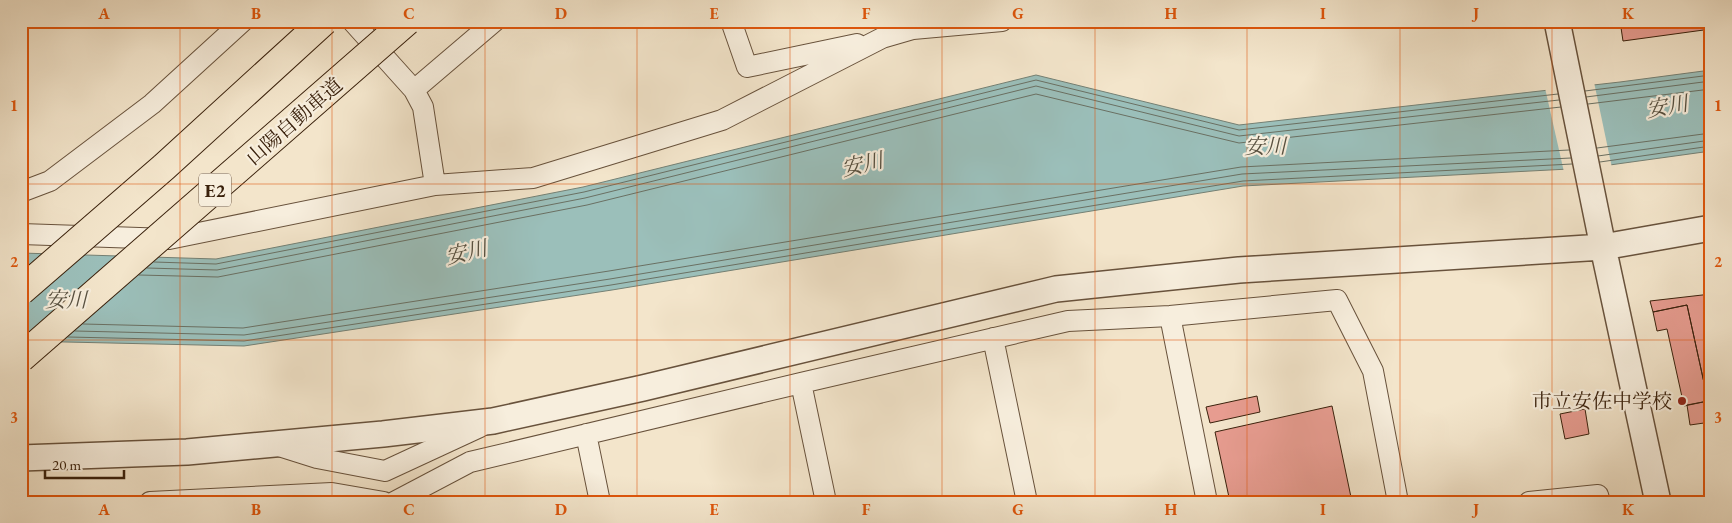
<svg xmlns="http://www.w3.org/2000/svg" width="1732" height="523" font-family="'EB Garamond','Noto Serif JP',serif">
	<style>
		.water { fill: #9bbfba; stroke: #748074 }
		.pier { fill: #f3e5cb }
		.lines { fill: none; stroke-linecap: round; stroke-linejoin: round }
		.shore { stroke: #6a7063; stroke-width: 1 }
		.building { fill: #e79c90; stroke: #3a210c }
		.minor-casing { stroke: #68523c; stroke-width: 22 }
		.tertiary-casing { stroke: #68523c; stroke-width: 28 }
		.minor { stroke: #f7eedd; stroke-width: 20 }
		.tertiary { stroke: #f7eedd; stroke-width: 25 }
		.motorway-bridge-casing { stroke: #3a210c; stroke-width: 30; stroke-linecap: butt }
		.motorway-bridge { stroke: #f3e5cb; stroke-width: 28 }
		.grid { fill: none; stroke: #df560c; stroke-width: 1; stroke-opacity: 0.55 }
		.poi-dot { fill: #8f2418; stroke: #f7eedd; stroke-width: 2 }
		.labels { text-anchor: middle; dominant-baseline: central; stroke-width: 4.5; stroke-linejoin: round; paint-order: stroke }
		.shield { fill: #f7eedd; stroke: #735e4b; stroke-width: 1 }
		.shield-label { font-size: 19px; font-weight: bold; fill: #3a210c }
		.street-label { font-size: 20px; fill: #3a210c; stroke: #f7eedd }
		.poi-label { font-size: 20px; fill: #3a210c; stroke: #f7eedd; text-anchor: end }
		.water-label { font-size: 21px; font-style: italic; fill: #575040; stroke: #f7eedd }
		.neatline { fill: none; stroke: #df560c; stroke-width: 2 }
		.grid-label { font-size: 16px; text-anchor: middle; font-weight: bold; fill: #df560c }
	</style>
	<rect width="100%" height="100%" fill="#f3e5cb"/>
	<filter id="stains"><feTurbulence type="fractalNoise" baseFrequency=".004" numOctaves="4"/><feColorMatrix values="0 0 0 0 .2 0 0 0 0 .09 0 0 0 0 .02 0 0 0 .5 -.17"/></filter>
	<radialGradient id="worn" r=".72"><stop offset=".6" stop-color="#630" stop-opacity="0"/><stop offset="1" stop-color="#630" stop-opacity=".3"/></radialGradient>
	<path class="water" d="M1711,70V151L1588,168L1243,186L612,290L244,346L21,341V253L216,259L583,187L1036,75L1239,125L1620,82Z"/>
	<path class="pier" d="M1594,82L1612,168L1564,172L1545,88Z"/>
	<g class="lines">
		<path class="shore" d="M1585,91L1711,75
			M1586,97L1711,81
			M1588,104L1711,89
			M1597,148L1711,133
			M1598,156L1711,140
			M1600,162L1711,146
			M154,262L216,264L584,192L1036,80L1239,130L1558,94
			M147,268L217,270L585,198L1036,86L1239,136L1559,100
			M139,275L218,277L587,205L1036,94L1239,143L1561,107
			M83,324L243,328L609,271L1241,167L1569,150
			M75,331L244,335L610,279L1242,174L1571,158
			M68,337L244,341L611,285L1243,181L1572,164"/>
	</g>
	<path class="building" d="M1620,21H1711V29L1623,41Z
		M1711,294V310L1705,312L1711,341V422L1690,425L1687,405L1708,401L1687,305L1653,312L1650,301Z
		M1687,305L1708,401L1684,406L1667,329L1657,331L1653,312Z
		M1257,396L1260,412L1210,423L1206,407Z
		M1332,406L1352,502H1230L1215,432Z
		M1585,409L1589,434L1565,439L1560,414Z"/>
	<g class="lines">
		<g class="minor-casing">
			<path id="minor" d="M352,21L414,90L423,107L435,185
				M731,21L747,67L857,44
				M414,90L495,21
				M21,192L50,181L152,104L243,21
				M21,234L169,239L435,185L533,178L722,120L882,38L913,29L1002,21
				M1170,316L1207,502
				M993,338L1027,502
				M801,383L826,502
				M586,434L600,502
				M279,446L317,458L385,471L480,427
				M150,502L332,493L384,502
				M394,502L470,462L801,383L1068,321L1170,316L1337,300L1373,371L1398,502
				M1529,502L1598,495L1600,502"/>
		</g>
		<g class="tertiary-casing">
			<path id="tertiary" d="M1557,21L1603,247L1658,502
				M21,458L187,452L383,434L493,421L643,388L1056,289L1239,270L1603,247L1711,228"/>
		</g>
		<use href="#minor" class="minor"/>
		<use href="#tertiary" class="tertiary"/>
		<g class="motorway-bridge-casing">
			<path id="motorway-bridge" d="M21,291L164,167L324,21
				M21,358L407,21"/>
		</g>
		<use href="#motorway-bridge" class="motorway-bridge"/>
	</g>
	<path class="grid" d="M180,21V502M332,21V502M485,21V502M637,21V502M790,21V502M942,21V502M1095,21V502M1247,21V502M1400,21V502M1552,21V502M21,184H1711M21,340H1711"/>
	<circle class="poi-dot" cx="1682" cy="401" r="5"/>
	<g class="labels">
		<rect class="shield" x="199" y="173.5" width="32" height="33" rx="4"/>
		<g class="shield-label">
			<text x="215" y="190">E2</text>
		</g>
		<g class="street-label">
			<text transform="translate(294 121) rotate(-41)">山陽自動車道</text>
		</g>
		<g class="poi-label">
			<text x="1672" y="401">市立安佐中学校</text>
		</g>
		<g class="water-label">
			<text transform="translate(1667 106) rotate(-10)">安川</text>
			<text transform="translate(1265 146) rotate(-1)">安川</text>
			<text transform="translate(862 164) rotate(-13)">安川</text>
			<text transform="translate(466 252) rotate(-13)">安川</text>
			<text x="66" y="299">安川</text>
		</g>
	</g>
	<rect width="1732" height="523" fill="none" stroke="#f3e5cb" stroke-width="55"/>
	<path d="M45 470v8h79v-8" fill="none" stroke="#3a210c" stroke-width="2.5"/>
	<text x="52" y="470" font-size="15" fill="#3a210c" stroke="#f7eedd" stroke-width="4" paint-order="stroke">20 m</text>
	<rect x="28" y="28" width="1676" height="468" class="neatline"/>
	<g class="grid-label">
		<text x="104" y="19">A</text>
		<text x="256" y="19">B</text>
		<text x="409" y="19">C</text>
		<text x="561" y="19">D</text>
		<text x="714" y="19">E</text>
		<text x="866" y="19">F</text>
		<text x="1018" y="19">G</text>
		<text x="1171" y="19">H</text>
		<text x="1323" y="19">I</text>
		<text x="1476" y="19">J</text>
		<text x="1628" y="19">K</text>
		<text x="14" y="111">1</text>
		<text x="1718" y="111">1</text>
		<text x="14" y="267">2</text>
		<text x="1718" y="267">2</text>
		<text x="14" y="423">3</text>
		<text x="1718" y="423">3</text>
		<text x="104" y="515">A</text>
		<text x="256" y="515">B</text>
		<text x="409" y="515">C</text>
		<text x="561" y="515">D</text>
		<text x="714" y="515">E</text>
		<text x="866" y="515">F</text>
		<text x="1018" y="515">G</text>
		<text x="1171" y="515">H</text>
		<text x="1323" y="515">I</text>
		<text x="1476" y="515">J</text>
		<text x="1628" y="515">K</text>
	</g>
	<rect width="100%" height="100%" filter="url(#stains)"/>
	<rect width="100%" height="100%" fill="url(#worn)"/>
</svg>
